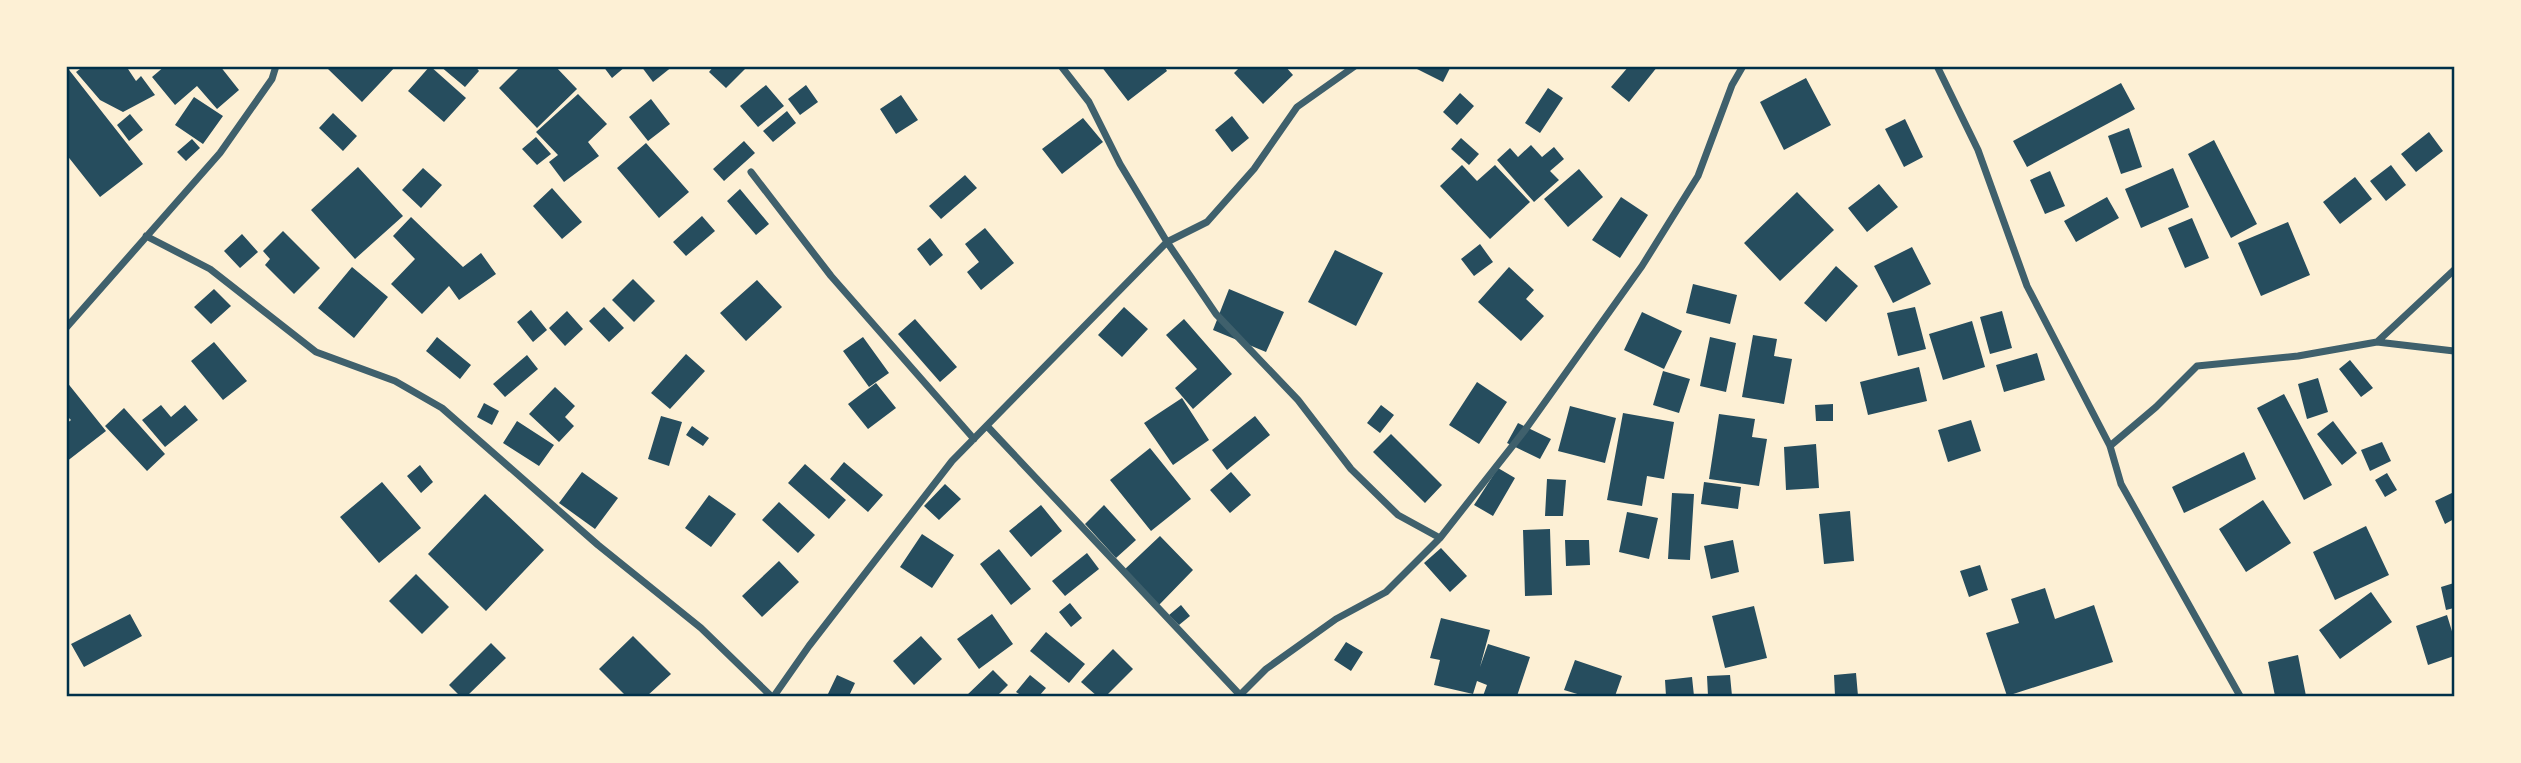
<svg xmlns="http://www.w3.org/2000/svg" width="2521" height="763" font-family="Quicksand,sans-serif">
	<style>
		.building { fill: #264d5e }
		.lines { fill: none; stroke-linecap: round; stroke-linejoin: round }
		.minor { stroke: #3f606c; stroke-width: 7 }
		.neatline { fill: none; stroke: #003049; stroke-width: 2.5 }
	</style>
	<rect width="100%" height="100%" fill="#fdf0d5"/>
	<path class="building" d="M66,66L143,164L100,197L66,154Z
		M84,66H101L103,69L126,66L136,81L141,76L155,95L123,112L100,100L76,72Z
		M165,66H220L239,90L217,109L197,86L175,105L152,77Z
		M330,66H396L362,102L328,69Z
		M430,66L466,98L444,122L408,91Z
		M440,66H475L479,71L465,87Z
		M521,66H555L577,89L537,128L499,88Z
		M603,66H626L612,78Z
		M641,66H673L653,82Z
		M714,66H748L726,88L709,72Z
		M1101,66H1164L1167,71L1128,101Z
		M1241,66H1285L1293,75L1263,104L1234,73Z
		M1411,66H1451L1443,82Z
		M1629,66H1658L1629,102L1611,87Z
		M1806,78L1831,125L1784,150L1760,102Z
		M2121,83L2135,109L2027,167L2013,141Z
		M766,85L784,106L758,127L740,106Z
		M806,85L818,102L800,115L788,99Z
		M1548,88L1563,98L1540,133L1525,123Z
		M1460,93L1474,106L1457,125L1443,112Z
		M578,94L607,124L588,142L599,156L564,182L549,162L558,155L536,132Z
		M901,95L918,120L896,134L880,109Z
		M194,97L223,116L203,144L175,125Z
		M651,99L670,124L648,141L629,117Z
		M787,111L796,123L773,142L763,131Z
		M333,113L357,136L343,151L319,128Z
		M130,114L143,130L129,141L117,125Z
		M1232,116L1249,138L1232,152L1215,130Z
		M1083,118L1103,142L1062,174L1042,149Z
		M1905,119L1923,157L1904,167L1885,129Z
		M2129,128L2142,167L2121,174L2108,136Z
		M2429,132L2443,151L2416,172L2401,154Z
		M536,137L551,154L537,165L522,149Z
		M1461,138L1479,154L1469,165L1451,149Z
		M192,139L200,148L186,161L177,152Z
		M2214,140L2257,224L2231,238L2188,154Z
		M744,141L755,153L724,181L713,169Z
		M646,143L689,192L659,218L617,168Z
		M1531,145L1542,157L1554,147L1564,159L1550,171L1559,180L1534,202L1497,160L1510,148L1518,157Z
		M1462,165L1477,181L1495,165L1530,202L1490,239L1440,186Z
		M2391,165L2406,185L2386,201L2370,181Z
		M358,167L403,216L355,259L311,210Z
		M423,168L442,185L421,208L402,190Z
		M2173,168L2189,207L2141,228L2125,189Z
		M1579,169L1603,197L1568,227L1544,199Z
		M2050,171L2065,206L2045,214L2030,180Z
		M965,175L977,188L941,219L929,206Z
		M2355,177L2372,199L2340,224L2323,202Z
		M1879,184L1898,207L1867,232L1848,208Z
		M552,188L582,222L562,239L533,206Z
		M740,189L769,224L756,235L727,201Z
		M1797,192L1834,230L1780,281L1744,243Z
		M1621,197L1648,215L1620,258L1592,240Z
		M2107,197L2119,218L2076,242L2064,221Z
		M702,216L715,231L686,256L673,242Z
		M411,217L463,267L481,253L496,274L459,300L449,286L422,314L391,284L415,259L393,236Z
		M2192,218L2209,258L2185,268L2168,228Z
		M2288,222L2310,275L2261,296L2238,243Z
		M985,228L1014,263L981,290L967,272L979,262L965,244Z
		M283,231L320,268L294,294L265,265L270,259L263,251Z
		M242,234L258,252L240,268L224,251Z
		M930,238L943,255L930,266L917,249Z
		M1480,244L1493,262L1474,276L1461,259Z
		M1912,247L1931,284L1893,303L1874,266Z
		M1335,250L1383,273L1356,326L1308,302Z
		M1836,266L1858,286L1826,322L1804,303Z
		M352,267L388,297L354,338L318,308Z
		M1509,267L1534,290L1526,299L1544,316L1521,341L1478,302Z
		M633,279L655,301L634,322L612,300Z
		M757,280L782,307L746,341L720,313Z
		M1693,284L1737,295L1730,324L1686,313Z
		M214,289L231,306L211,324L194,307Z
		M1229,289L1284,312L1266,352L1213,330Z
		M604,307L624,328L609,342L589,321Z
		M1124,307L1148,329L1122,357L1098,335Z
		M1915,307L1926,349L1898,356L1887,313Z
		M531,310L547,330L533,342L517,322Z
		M567,311L583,329L565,346L549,328Z
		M2002,311L2012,348L1990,354L1980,317Z
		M1642,312L1682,331L1664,369L1624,350Z
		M915,319L957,367L940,382L898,334Z
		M1184,319L1232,374L1193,409L1175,388L1197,369L1166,335Z
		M1972,321L1985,367L1943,380L1929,334Z
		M1753,335L1777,339L1774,356L1792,359L1784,404L1742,397Z
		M437,337L471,365L460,379L426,351Z
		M863,337L889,373L869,387L843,351Z
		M1710,337L1736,343L1726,392L1700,386Z
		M214,342L247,381L223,400L191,361Z
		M2037,353L2045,380L2004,392L1996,365Z
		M686,354L705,371L670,409L651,393Z
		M527,355L538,369L505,397L493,384Z
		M2350,360L2373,388L2361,397L2339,369Z
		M1919,367L1927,401L1868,415L1860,382Z
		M1663,371L1690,379L1679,413L1653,405Z
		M2318,378L2328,412L2307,419L2298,384Z
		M66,381L106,431L66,462V424L71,420L66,415Z
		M1477,382L1507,402L1479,444L1449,425Z
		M876,383L896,408L868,429L848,404Z
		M555,387L575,406L565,417L574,426L559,442L529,414Z
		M2284,394L2332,485L2304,500L2257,408Z
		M1182,398L1209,440L1173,465L1144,423Z
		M484,403L499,411L492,425L477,417Z
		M1833,404V421H1816L1815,405Z
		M161,405L171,417L185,405L198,420L165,447L142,420Z
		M1381,405L1394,415L1380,433L1367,423Z
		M1570,406L1616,418L1605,463L1558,451Z
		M124,408L165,454L147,471L105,426Z
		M1623,413L1674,422L1664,479L1647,476L1642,506L1607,500Z
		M1719,414L1755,419L1752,437L1767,439L1759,486L1709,479Z
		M661,416L682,422L669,466L648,459Z
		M1255,416L1270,435L1227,470L1212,450Z
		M1971,420L1981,451L1948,462L1938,430Z
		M517,421L554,445L539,466L503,443Z
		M2333,421L2357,453L2342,465L2317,434Z
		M1518,423L1551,439L1540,459L1507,443Z
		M692,426L709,438L703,446L686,435Z
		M1391,434L1442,485L1425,503L1373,452Z
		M2382,442L2391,461L2370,471L2361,450Z
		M1816,444L1819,488L1786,490L1784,447Z
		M1150,448L1191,499L1151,531L1110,480Z
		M2244,452L2256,479L2184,513L2172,487Z
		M844,462L883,495L868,512L830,479Z
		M805,464L846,500L829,519L788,483Z
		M420,465L433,482L421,493L407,476Z
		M1498,468L1515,478L1493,516L1474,505Z
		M582,472L618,498L595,529L559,503Z
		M1231,472L1251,495L1230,513L1210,490Z
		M2387,473L2397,490L2385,497L2375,480Z
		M1547,479L1566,480L1563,516H1545Z
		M382,482L421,528L379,563L340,517Z
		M1704,482L1741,487L1738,509L1701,504Z
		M945,484L961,499L939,520L924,506Z
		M2454,492V519L2445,524L2435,501Z
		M1672,493L1694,494L1690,560L1668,559Z
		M485,494L544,550L486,611L428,554Z
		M709,495L736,514L711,547L685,528Z
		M2263,500L2291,543L2246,572L2219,529Z
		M779,502L815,535L798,553L762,520Z
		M1041,505L1062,531L1031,557L1009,531Z
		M1104,505L1136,540L1116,558L1085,524Z
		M1850,511L1854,561L1824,564L1819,514Z
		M1627,512L1658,518L1649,559L1619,552Z
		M2366,526L2389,575L2335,600L2313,552Z
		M1550,529L1552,595L1525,596L1523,530Z
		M922,534L954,555L932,588L900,567Z
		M1160,536L1193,570L1159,605L1124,570Z
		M1565,540H1589L1590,565L1566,566Z
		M1733,540L1739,572L1711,579L1704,546Z
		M1441,548L1467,576L1450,592L1424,563Z
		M999,549L1031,589L1011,605L980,564Z
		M1087,553L1099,569L1065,596L1052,581Z
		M779,561L799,582L762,617L742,596Z
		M1980,565L1988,590L1969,597L1960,571Z
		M416,574L449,607L422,634L389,601Z
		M2454,583V608L2446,610L2441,587Z
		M2045,588L2055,619L2094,605L2113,662L2007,696L1986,633L2019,623L2011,599Z
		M2371,592L2392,622L2340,659L2319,630Z
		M1070,603L1082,618L1071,627L1059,612Z
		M1181,605L1190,616L1179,625L1169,615Z
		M1754,606L1767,658L1725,668L1712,616Z
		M130,614L142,636L84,667L71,644Z
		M992,614L1013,644L979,669L957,639Z
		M2447,615L2454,638V656L2428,665L2416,626Z
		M1441,618L1490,630L1480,667L1488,644L1530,657L1517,696H1483L1487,685L1477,681L1473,694L1434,685L1440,660L1430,658Z
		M1046,632L1085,664L1069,683L1030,651Z
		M633,636L671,674L647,696H626L599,669Z
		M921,636L942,659L914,685L893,661Z
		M1346,642L1363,652L1351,671L1334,660Z
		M491,643L506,658L467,696H460L449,685Z
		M1113,649L1133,669L1106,696H1097L1081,682Z
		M2298,655L2306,696H2275L2268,662Z
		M1575,660L1622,676L1615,696H1584L1564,690Z
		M993,670L1008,685L997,696H966Z
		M1856,673L1858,696H1835L1834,675Z
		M837,675L855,683L849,696H827Z
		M1030,675L1046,688L1039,696H1022L1016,692Z
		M1730,675L1732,696H1708L1707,676Z
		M1692,677L1694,696H1666L1665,680Z"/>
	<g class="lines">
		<path class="minor" d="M1937,66L1978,150L2027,286L2110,446L2121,484L2240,696
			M751,172L831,276L974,439
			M146,236L210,269L316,352L395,381L442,408L598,545L701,628L771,696
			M66,328L220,153L272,79L276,66
			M2377,342L2454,270
			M987,426L1240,695
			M2110,446L2156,407L2197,366L2298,356L2377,342L2454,351
			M1440,538L1525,430L1642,266L1698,176L1732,85L1743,66
			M774,696L809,646L952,461L1167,242L1120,164L1089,102L1061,66
			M1239,696L1266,669L1336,619L1386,592L1440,538L1398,515L1351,469L1298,400L1216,314L1167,242L1207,222L1254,169L1297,107L1355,66"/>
	</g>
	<rect width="2521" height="763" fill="none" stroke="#fdf0d5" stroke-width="136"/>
	<rect x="68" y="68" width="2385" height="627" class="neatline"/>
</svg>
